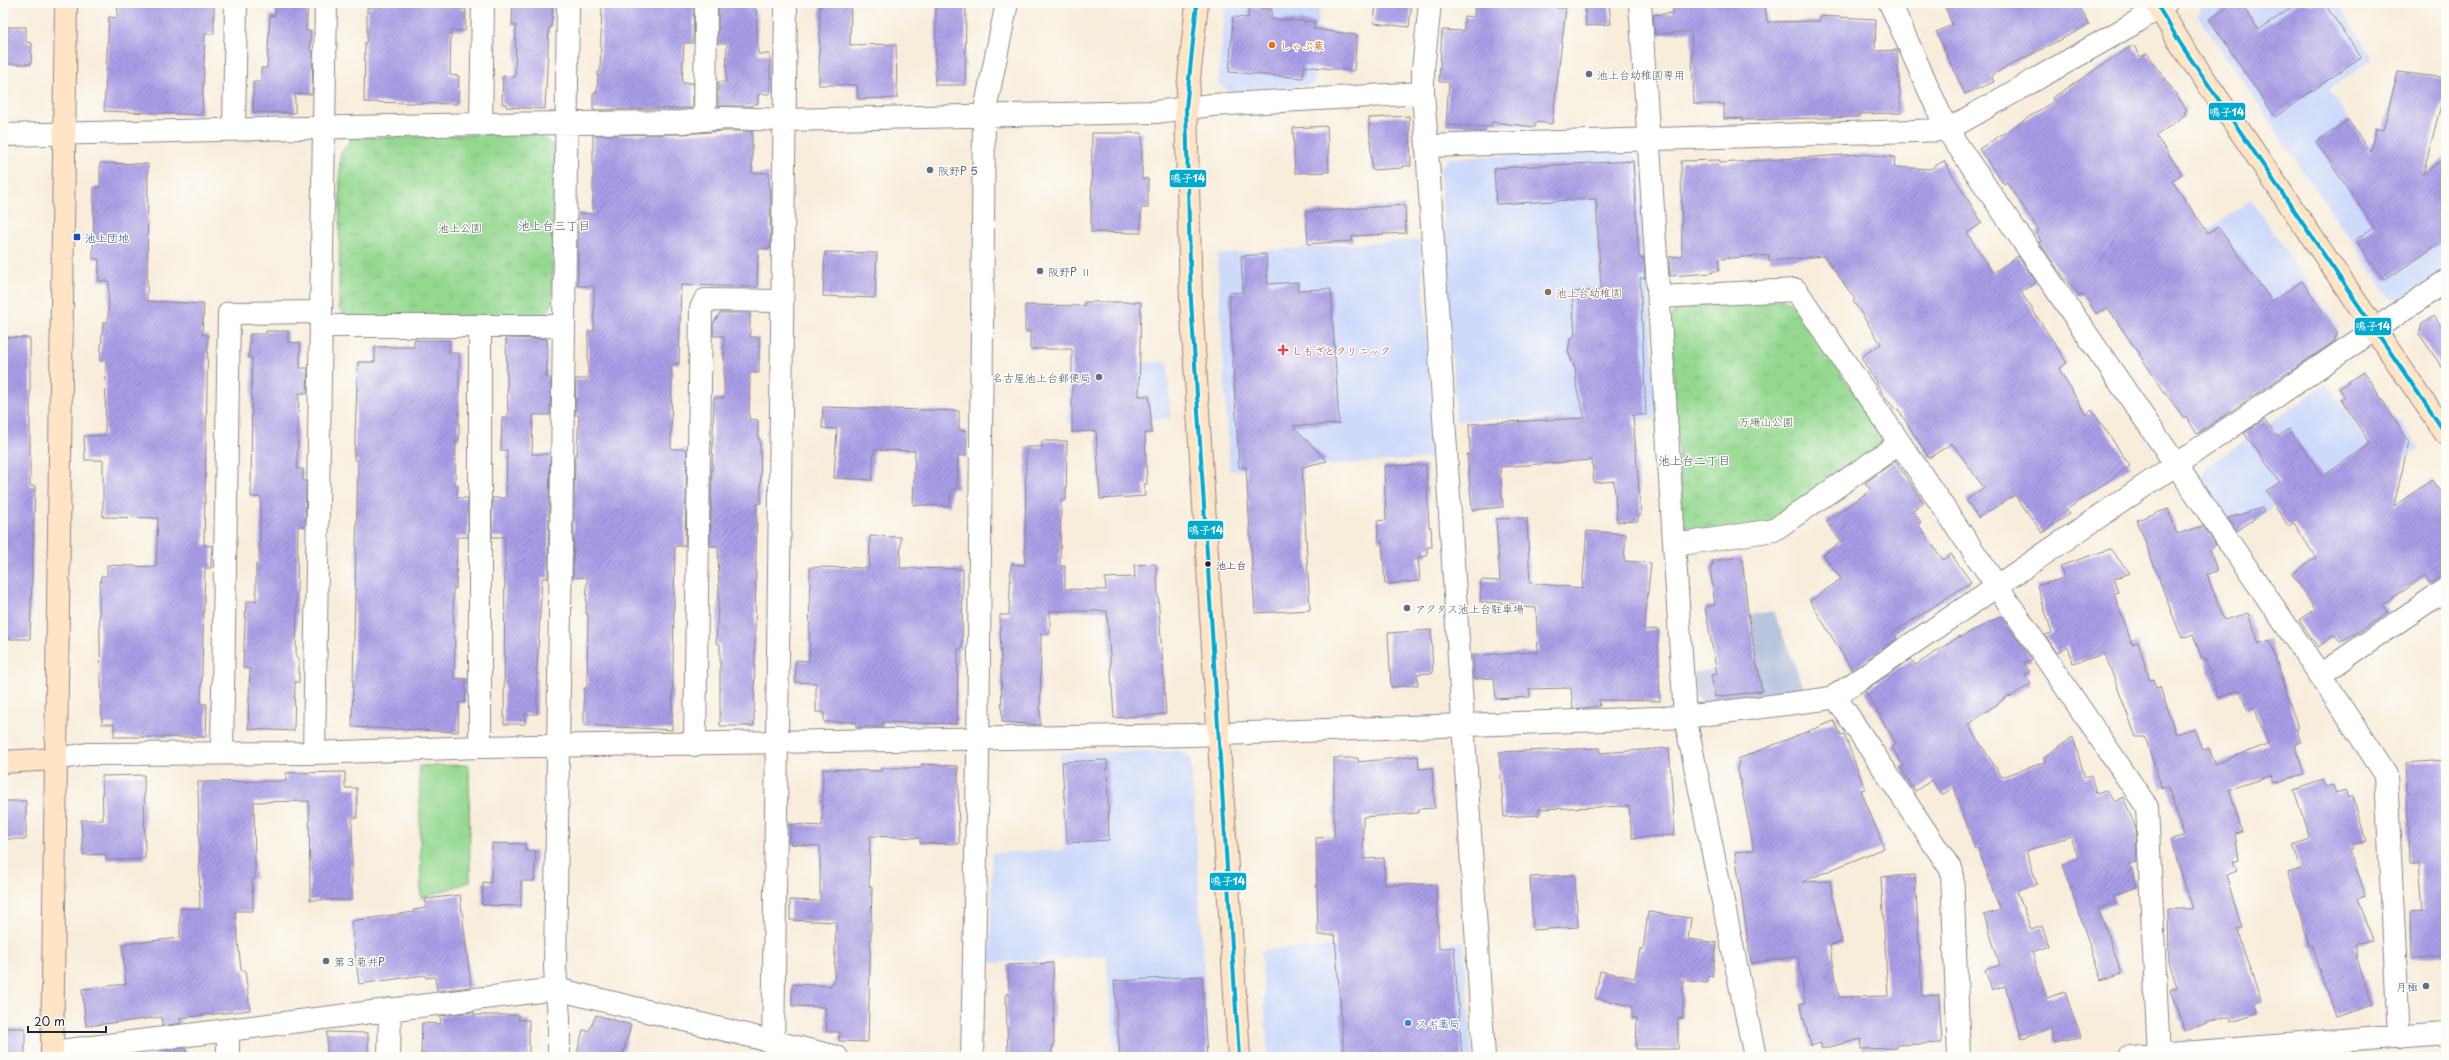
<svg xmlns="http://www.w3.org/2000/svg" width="2449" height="1060" font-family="'Playpen Sans','Klee One',sans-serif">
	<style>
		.built { fill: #cedafa }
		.industrial { fill: #b9c4de }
		.green { fill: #94d890; stroke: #5b7d66 }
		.park { fill: url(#park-tufts); stroke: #5b7d66 }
		.building { fill: url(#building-hatch) }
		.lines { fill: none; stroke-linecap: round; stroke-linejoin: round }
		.street-casing { stroke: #8d888b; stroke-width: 24 }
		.secondary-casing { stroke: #8d888b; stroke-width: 24 }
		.street { stroke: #fff; stroke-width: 22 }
		.secondary { stroke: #ffe4c6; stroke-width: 22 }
		.bus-1-casing { stroke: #fdfcf7; stroke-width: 7 }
		.bus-1 { stroke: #00a9ce; stroke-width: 4 }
		.food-dot { fill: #e8710a; stroke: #fdfcf7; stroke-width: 1.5 }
		.service-dot { fill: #5c6f8a; stroke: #fdfcf7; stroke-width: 1.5 }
		.transit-dot { fill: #1a4fb4; stroke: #fdfcf7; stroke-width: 1.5 }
		.education-dot { fill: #8d6e63; stroke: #fdfcf7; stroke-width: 1.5 }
		.health-dot { fill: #e0444e; stroke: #fdfcf7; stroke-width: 1.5 }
		.bus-dot { fill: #22223b; stroke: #fdfcf7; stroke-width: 1.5 }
		.shop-dot { fill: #3f7fe0; stroke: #fdfcf7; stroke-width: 1.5 }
		.labels { text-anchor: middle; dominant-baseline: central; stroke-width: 3; stroke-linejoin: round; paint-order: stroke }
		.bus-label { font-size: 10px; fill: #22223b; stroke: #fdfcf7; text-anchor: start }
		.food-label { font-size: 11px; fill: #c56008; stroke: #fdfcf7; text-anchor: start }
		.service-label { font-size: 11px; fill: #4e5e75; stroke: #fdfcf7; text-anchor: start }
		.park-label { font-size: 11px; fill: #445954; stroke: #fdfcf7 }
		.transit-label { font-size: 11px; fill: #164399; stroke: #fdfcf7; text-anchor: start }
		.education-label { font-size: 11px; fill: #785e54; stroke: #fdfcf7; text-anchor: start }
		.health-label { font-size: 11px; fill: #be3a42; stroke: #fdfcf7; text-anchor: start }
		.shop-label { font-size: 11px; fill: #366cbe; stroke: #fdfcf7; text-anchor: start }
		.neighbourhood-label { font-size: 12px; fill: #524d78; stroke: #fdfcf7 }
		.line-badge { stroke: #fdfcf7; stroke-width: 1.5 }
		.badge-label { font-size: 11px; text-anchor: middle; font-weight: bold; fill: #fff }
	</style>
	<defs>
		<pattern id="park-tufts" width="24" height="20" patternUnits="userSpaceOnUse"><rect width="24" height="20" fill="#94d890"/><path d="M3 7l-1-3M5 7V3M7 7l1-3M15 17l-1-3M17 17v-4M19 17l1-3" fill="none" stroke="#7fb97d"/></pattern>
		<pattern id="building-hatch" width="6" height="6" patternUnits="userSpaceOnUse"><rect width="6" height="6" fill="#aa9ee8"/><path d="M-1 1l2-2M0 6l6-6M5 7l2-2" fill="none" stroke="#8a80bd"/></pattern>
	</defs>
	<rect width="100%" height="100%" fill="#fdfcf7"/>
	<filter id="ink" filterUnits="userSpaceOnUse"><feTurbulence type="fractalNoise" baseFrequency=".025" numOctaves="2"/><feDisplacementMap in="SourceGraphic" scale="8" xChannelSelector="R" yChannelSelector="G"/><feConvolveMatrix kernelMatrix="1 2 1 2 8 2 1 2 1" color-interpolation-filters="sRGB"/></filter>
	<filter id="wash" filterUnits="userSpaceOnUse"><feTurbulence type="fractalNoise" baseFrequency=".012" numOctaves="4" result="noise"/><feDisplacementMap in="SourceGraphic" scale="16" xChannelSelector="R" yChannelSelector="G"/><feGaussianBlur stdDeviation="0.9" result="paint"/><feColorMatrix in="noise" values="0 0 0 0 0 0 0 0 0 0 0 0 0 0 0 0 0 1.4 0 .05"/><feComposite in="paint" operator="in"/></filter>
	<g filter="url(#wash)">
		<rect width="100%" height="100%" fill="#f8eddb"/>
		<path class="built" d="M1226,3H1321L1317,26L1314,85L1230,92L1218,83Z
			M2202,3H2338L2373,59L2329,89L2364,142L2425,157L2422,181L2446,216V270L2400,301L2390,298L2198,16Z
			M1627,150L1640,163L1657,419L1571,426L1549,416L1456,421L1440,168L1449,158Z
			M2251,200L2339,328L2336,343L2264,393L2169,256Z
			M1420,240L1435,458L1230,471L1217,254Z
			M1168,362L1170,418L1068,423L1069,364Z
			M2327,383L2367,443L2400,420L2419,448L2339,505L2319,476L2236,534L2201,482L2204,469Z
			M1179,751L1191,759L1209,1057H1115L1106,956L990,963L992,853L1064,850L1060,753Z
			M1464,942L1472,1057H1268L1261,950Z"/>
		<path class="industrial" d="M1773,611L1805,691L1706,704L1695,695L1693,673L1758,663L1750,615Z"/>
		<path class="green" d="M469,765L470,882L421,898L419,766Z"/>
		<path class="park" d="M537,133L554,146L552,305L543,319L349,318L339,309L340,154L352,138Z
			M1783,299L1794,304L1884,437L1880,451L1773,524L1695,536L1683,526L1670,317L1679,307Z"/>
		<g id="blocks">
			<path class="building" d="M118,3H214V34H205L202,115L104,111L109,17L117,18Z
				M276,3H308L306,31H311L310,51H313L312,94H295V113L253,112V82H261V68H267L270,15L275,16Z
				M372,3H460V9L466,10L465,31L451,30L450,75L459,76L458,104L364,102L365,42H367V8H371Z
				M513,3H553L551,28H549L545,109L506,107V104H502L503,76L515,77L516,25H512Z
				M602,3H694L693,43H684L682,83H693V108L593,110V93H597L598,72H600Z
				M718,3H752V9H756L758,54H770V94H758V104H753V106H718V82H726L727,43H718Z
				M820,3H851L850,45L896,44L897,98L858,99L857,85H819Z
				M936,3H966L965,85H935Z
				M1376,3H1412L1409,27L1374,23Z
				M1475,3H1558L1557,8H1566L1552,124L1536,122L1535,127L1492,122L1491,127L1446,125L1449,82H1439L1442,30L1464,31V16L1474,17Z
				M1688,3H1765L1767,22L1819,21L1820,16L1876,19L1875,51L1897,50L1901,113L1859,114V117L1742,120V118L1724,119V104H1694L1691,31L1655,35L1653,15L1673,13V4Z
				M1944,3H2078L2089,25L1991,75L1994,82L1965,94L1936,32L1952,25Z
				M2232,3H2241L2259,30L2298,3H2324L2361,57L2275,117L2209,19Z
				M1609,4L1611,24L1586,26L1585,6Z
				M1249,7L1272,9L1271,19L1315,22L1314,29L1357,35L1354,71L1304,66L1303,78L1229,72L1233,17L1248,18Z
				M3,27H26V42L32,43L31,64H3Z
				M2133,45L2141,57L2147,53L2187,110L2184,112L2186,114L2156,136L2182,174L2172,181L2208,233L2218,227L2272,301L2302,281L2337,332L2335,341L2197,434L2186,416L2184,418L2164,391L2107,307L2096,314L2083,294L2079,296L2057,268L2039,242L2041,241L2036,233L2039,231L2007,182L2004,184L1979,149L2054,101L2052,98Z
				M2398,72L2446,78V101H2442L2423,174L2446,158V239L2384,281L2355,240L2374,227L2316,142L2348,120L2370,152L2376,128L2383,130Z
				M1409,116L1411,166H1402V168L1372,170L1369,118Z
				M1327,126L1329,172L1295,173L1293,128Z
				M725,131H752V173H769V190H771L770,249H758L757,287L681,285L679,364H672L671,449H687L685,546H675L672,730L584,725V688H587L588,614H586L587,577L573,578L575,455H577L579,415H575L576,379H588V331H594V286H578V249L579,213L593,214V135L682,134Z
				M1092,133H1142V179H1148V208H1141V233L1091,232Z
				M1859,154L1895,157L1894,167L1930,169L1944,161L1982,223L1967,233L1993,273L2018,256L2036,282L2021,292L2067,363L2059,369L2086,415L2092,410L2130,466L2066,510L2069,514L2042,533L2015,495L1978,518L1966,500L1984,488L1952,443L1929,458L1898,409L1896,411L1883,394L1861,357L1881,344L1853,301L1855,299L1824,256L1769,261V255L1719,259V271H1712V273L1670,276L1669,257L1682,256L1681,161L1720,160V163Z
				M1633,161L1639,258H1644L1645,278H1640L1646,415H1633L1641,515H1638V521L1617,522L1614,481L1594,483L1592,460L1500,467L1503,507L1472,510L1467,454H1470L1469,424L1585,418L1577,390L1575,368L1568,352L1570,340L1575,335L1572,292L1601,290L1596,199L1496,204L1494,168Z
				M100,163L148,164L147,301L204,304L202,335H208L204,545L212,546L211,568H205L201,704H207L206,737H114V724H102L99,598L101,576H107V565L156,567L158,518L103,517V460H85L84,436L105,435L106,361H100L103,322H108L109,281H99V259H93L94,187H100Z
				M1405,205L1406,233L1352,236L1353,241L1308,244L1306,212Z
				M825,252L877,253L875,298L823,296Z
				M1266,254L1268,284L1298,282V290L1331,289L1339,424L1293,426L1327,461L1302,467L1310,610L1255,613L1246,467L1239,468L1229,293L1243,292L1241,256Z
				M1084,302H1141L1139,396H1149L1152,433H1145L1147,484H1144L1145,496L1100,499L1096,431L1072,432V349H1030V331H1025V305L1084,306Z
				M720,313H750V337H759V373H750L749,419L758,420V439H760L761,503L757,504L756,560L754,726H720V644L716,643L719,589L718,546H710L714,398H724V336H713V324Z
				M2434,316L2446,333V373L2419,334L2422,324Z
				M266,331H288V342L300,343V368H308L307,393H299L297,469H303V481H306L305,526H298L296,658H299V682H295L294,731L248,729L250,669L243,668L246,601H256V564H259L261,497H251L252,358H249L250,334H266Z
				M3,337L30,338V486H35L30,639H5V624H3Z
				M506,338L547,339V378H551L550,415H533L532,454H550L548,578H542L537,668V714H525V724H504L505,537H492V498H506L507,450H501L502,418H508Z
				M414,340H449V353H459V440H456L455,485H458L457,498H468V537H457L456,589L453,588L454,637H455L454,678L466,679L465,703L459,702L458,732L352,727L358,460H354L358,362H375V347H414Z
				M2364,372L2409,441L2394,506L2432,480L2446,501V572L2430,583L2425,576L2383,605L2388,612L2358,632L2340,642L2335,635L2318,647L2299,620L2315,609L2292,574L2316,558L2294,523L2288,526L2266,491L2280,482L2244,433L2264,420L2278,437L2289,429L2323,476L2370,444L2341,399L2345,397L2339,388Z
				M823,407L959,411V430L967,431L966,456L958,455L957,489H951L950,506L913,505L915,451L874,450L872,480L834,478L837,429L822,428Z
				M1042,441H1067L1066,500L1061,501L1060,566H1065V589L1106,590L1105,578L1135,577L1134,565L1156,564L1166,714L1114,718L1107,611H1050V634H1041L1040,725L1002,722L1000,615H1009L1011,564L1025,565L1026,447H1042Z
				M1895,461L1924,503L1913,511L1921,522L1918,524L1943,560L1951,554L1971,582L1893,633L1897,639L1852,670L1810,601L1841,579L1823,555L1841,542L1826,521L1871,490L1865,483Z
				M1426,465L1429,527H1431L1432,547H1427V556L1418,557L1420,581L1385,584L1382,541H1379L1377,521L1386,520L1384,466Z
				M2262,508L2264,512L2237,531L2228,518Z
				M2168,509L2177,534L2203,526L2216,545L2210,549L2217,571L2207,574L2224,620L2248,613L2258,644L2270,640L2298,729L2296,730L2301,742L2295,745L2304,774L2274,783L2271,776L2229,789L2242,832L2235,834L2239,860L2233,862L2237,871L2226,875L2242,928L2237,929L2261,1002L2254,1004L2258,1013L2231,1021L2229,1017H2224L2185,1031L2170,990L2177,988L2169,961L2168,909H2193L2170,839L2184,836L2168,786L2162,789L2145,737H2136L2105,654L2073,663L2068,646L2057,653L2045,635L2052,633L2037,586L2064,578L2060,566L2110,549L2130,573L2114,579L2118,592L2114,593L2132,644L2138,642L2150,680L2153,679L2156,688L2160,687L2176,734L2194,728L2202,750L2209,748L2215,764L2268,744L2254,707L2247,710L2240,690L2218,698L2205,658L2202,659L2193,634L2182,638L2173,616L2137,520Z
				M1527,518L1530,583L1582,588L1587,531L1626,534L1624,561L1651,563L1644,630L1658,629L1660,701L1599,700L1600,706L1573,709L1571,688L1529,689L1530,697L1496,699L1494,678L1474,679L1473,655L1538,652L1536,608L1518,607V604L1480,602L1481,580L1500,581L1496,519Z
				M870,536L901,537L900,568L963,569L962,649H958L957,724L883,722V727H856V722H824V712H816V683L795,682L796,660L809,661L810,567L869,568Z
				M1742,557L1748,613L1762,691L1715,697L1711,675L1717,674L1705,607L1715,605L1710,566L1713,565L1712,561Z
				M2001,616L2032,660L2024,663L2030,672L2025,675L2031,684L2010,697L2009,695L1968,725L2002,777L2045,762L2044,757L2073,737L2085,778L2091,776L2096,793L2106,790L2114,802L2123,797L2136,829L2137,862L2130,864L2137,887L2113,895L2116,903L2098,908L2122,973L2101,980L2063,864L2078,858L2071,836L2026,851L2037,884L2017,891L2031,930L2042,926L2049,946L2032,952L2047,998L2065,992L2081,1038L2053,1043L2051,1028L2022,1038L2005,986L1992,990L1985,970L2000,965L1984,915L2000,910L1978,848L1975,849L1954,787L1942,795L1932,780L1915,791L1900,767L1904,766L1891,746L1896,743L1865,691L1911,659L1916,665L1960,636L1961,637Z
				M1431,630L1433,673L1417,674L1418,685L1391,687L1388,633Z
				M1834,721L1841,735L1844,734L1865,789L1861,790L1884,848L1802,882L1830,881L1842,943L1830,945L1839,997L1888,996L1881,877L1915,875L1922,996L1939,995L1942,1043L1897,1045V1048L1861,1049V1039L1822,1049L1820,1043L1811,1046L1800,1004L1805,1003L1798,956L1751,963L1735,852L1754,850L1737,765L1739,764L1738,759Z
				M1600,748V753L1669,748L1675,835L1632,838L1629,806L1539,809V815L1504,817L1499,752Z
				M1418,756L1419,769L1432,768L1435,808L1418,809V813L1363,817V859L1384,858L1385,885L1436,884L1439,949L1454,947L1462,1057H1344L1335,935H1318L1316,838L1334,837V758H1358V762Z
				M1107,760L1109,840L1067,843L1062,762Z
				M2445,760L2446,955L2411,959L2410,911L2423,910L2419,863H2409L2406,763Z
				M922,764L958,766L959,844L920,843V838L870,836L869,887H872L868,1042L839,1041L840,1032H827L825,1007L792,1006V984L831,986V983H834L836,922L790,920V900L820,901V846L790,844L791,824L822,826L823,769L881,771V768H921Z
				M345,772V788H357V818H352V900H310L309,801L254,802L255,879H252L253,911H235L241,970H245L250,1010L180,1018L181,1023L162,1026V1017L86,1026L82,989L126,984L122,944L180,938V908L200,909L198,782L286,781V773Z
				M144,775L145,859L106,860V854L83,855L81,820H103L102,776Z
				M2323,780L2326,787L2333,785L2336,793L2345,790L2348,798L2353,796L2366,841L2352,845L2353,849L2350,851L2366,896L2357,899L2372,940L2355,946L2358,956H2356L2373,1005L2336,1017L2312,945L2309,946L2288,873L2301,869L2293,845L2310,839L2294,790Z
				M3,801H26V839H3Z
				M492,843L525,844V851H536L534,881H521V906L482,905L483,882L491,883Z
				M1575,875L1578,927L1533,930L1530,877Z
				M460,895L471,987L437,991L435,977L426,978L425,975L359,984L351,921L414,912L413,910L426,908L425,899Z
				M1648,912L1691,918L1688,939L1717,943L1712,977L1708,976L1707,983L1683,980V1018L1678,1019V1049H1636L1637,1018H1632V1006L1595,998L1600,971L1635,978L1640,949L1643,950Z
				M1053,963L1054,1047H1052V1057H1008L1006,994H1009L1008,965Z
				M1202,976L1207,1057H1120L1114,981Z
				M474,1012V1015H519L518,1020H529V1057L421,1054L422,1023L441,1024L440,1016Z
				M596,1015L631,1025L622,1057H576L583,1030L589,1031Z
				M3,1028H25V1057H3Z
				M327,1032L368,1033V1057H327Z
				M185,1048L187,1057H161V1051Z"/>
		</g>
	</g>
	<g filter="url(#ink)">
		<use href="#blocks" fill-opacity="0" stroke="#8d888b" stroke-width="1"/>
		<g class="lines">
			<g class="street-casing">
				<path id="street" d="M1640,3L1685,717L1755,1057
					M1890,3L1947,130L2320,675L2386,775L2399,1037
					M1423,93L1427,146
					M705,120L706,3
					M481,124L483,3
					M234,130L236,3
					M3,135L481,124L682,122L725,118L785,120L1155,112L1212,105L1423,93V69L1430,3
					M1660,297L1796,290L2147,807L2159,1057
					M322,326H480
					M1675,545L1774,530L1900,443
					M2320,675L2446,589
					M1835,696L1952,871L1959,1057
					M695,745L701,308L705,300L782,301
					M480,747V326H564L568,3
					M222,753L229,313L321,312
					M314,753L326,3
					M56,759L87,754L314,753L480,747L1192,735L1685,717L1825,699L1835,696L2446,281
					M52,1052L556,989L837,1057
					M228,1057V1031
					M389,1057L390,1009
					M559,1057V1017L555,968L564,326
					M773,1057L786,3
					M972,1057L978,760L984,115L1007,3
					M1484,1057L1427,146L1947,130L2138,21L2166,3
					M2130,1057L2446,1033"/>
			</g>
			<g class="secondary-casing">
				<path id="secondary" d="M1197,3L1186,108L1191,301L1239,1057
					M2156,3L2182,46L2446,434
					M56,759L66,3
					M3,762L56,759L52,1057"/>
			</g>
			<use href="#street" class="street"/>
			<use href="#secondary" class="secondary"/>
			<g class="bus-1-casing">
				<path id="bus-1" d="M1197,3L1186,108L1191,301L1239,1057
					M2156,3L2182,46L2446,434"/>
			</g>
			<use href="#bus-1" class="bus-1"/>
		</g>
	</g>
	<circle class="food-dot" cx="1272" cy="45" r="4"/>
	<g class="service-dot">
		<circle cx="1589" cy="74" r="4"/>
		<circle cx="930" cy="170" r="4"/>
		<circle cx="1040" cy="271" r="4"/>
		<circle cx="1099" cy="377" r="4"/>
		<circle cx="1407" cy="608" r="4"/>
		<circle cx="326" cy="961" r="4"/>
		<circle cx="2426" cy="986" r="4"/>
	</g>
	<rect class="transit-dot" x="73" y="233" width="8" height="8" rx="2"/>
	<circle class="education-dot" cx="1548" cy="292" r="4"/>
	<path class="health-dot" d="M1281 344h4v4h4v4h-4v4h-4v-4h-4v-4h4z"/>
	<circle class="bus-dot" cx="1208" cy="564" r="3.5"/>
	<circle class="shop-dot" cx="1408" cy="1023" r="4"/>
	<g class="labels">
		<g class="bus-label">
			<text x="1216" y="564">池上台</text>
		</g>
		<g class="food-label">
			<text x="1280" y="45">しゃぶ葉</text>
		</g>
		<g class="service-label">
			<text x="1597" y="74">池上台幼稚園専用</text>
			<text x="938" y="170">阪野P 5</text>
			<text x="1048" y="271">阪野P Ⅱ</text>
			<text x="1091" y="377" text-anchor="end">名古屋池上台郵便局</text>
			<text x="1415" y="608">アクタス池上台駐車場</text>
			<text x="334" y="961">第３菊井P</text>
			<text x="2418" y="986" text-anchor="end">月極</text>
		</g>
		<g class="park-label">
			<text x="460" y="227">池上公園</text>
			<text x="1766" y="421">万場山公園</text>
		</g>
		<g class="transit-label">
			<text x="85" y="237">池上団地</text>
		</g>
		<g class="education-label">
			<text x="1556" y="292">池上台幼稚園</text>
		</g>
		<g class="health-label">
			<text x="1292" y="350">しもざとクリニック</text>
		</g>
		<g class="shop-label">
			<text x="1416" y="1023">スギ薬局</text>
		</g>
		<g class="neighbourhood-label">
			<text x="554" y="225">池上台三丁目</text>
			<text x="1694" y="460">池上台二丁目</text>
		</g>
	</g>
	<g class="line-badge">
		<rect x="2208" y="102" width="38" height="19" rx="4" fill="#00a9ce"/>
		<rect x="1169" y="169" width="38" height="19" rx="4" fill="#00a9ce"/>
		<rect x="2354" y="317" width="38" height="19" rx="4" fill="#00a9ce"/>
		<rect x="1187" y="520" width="37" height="20" rx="4" fill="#00a9ce"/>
		<rect x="1209" y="872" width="38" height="19" rx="4" fill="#00a9ce"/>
	</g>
	<g class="badge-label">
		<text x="2227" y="116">鳴子14</text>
		<text x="1188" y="182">鳴子14</text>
		<text x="2373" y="330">鳴子14</text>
		<text x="1206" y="534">鳴子14</text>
		<text x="1228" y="885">鳴子14</text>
	</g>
	<rect width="2449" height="1060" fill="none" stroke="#fdfcf7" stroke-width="16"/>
	<path d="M28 1026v6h78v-6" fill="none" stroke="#22223b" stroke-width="2"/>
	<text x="34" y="1026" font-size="12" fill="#22223b" stroke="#fdfcf7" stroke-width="3" paint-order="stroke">20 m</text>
</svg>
